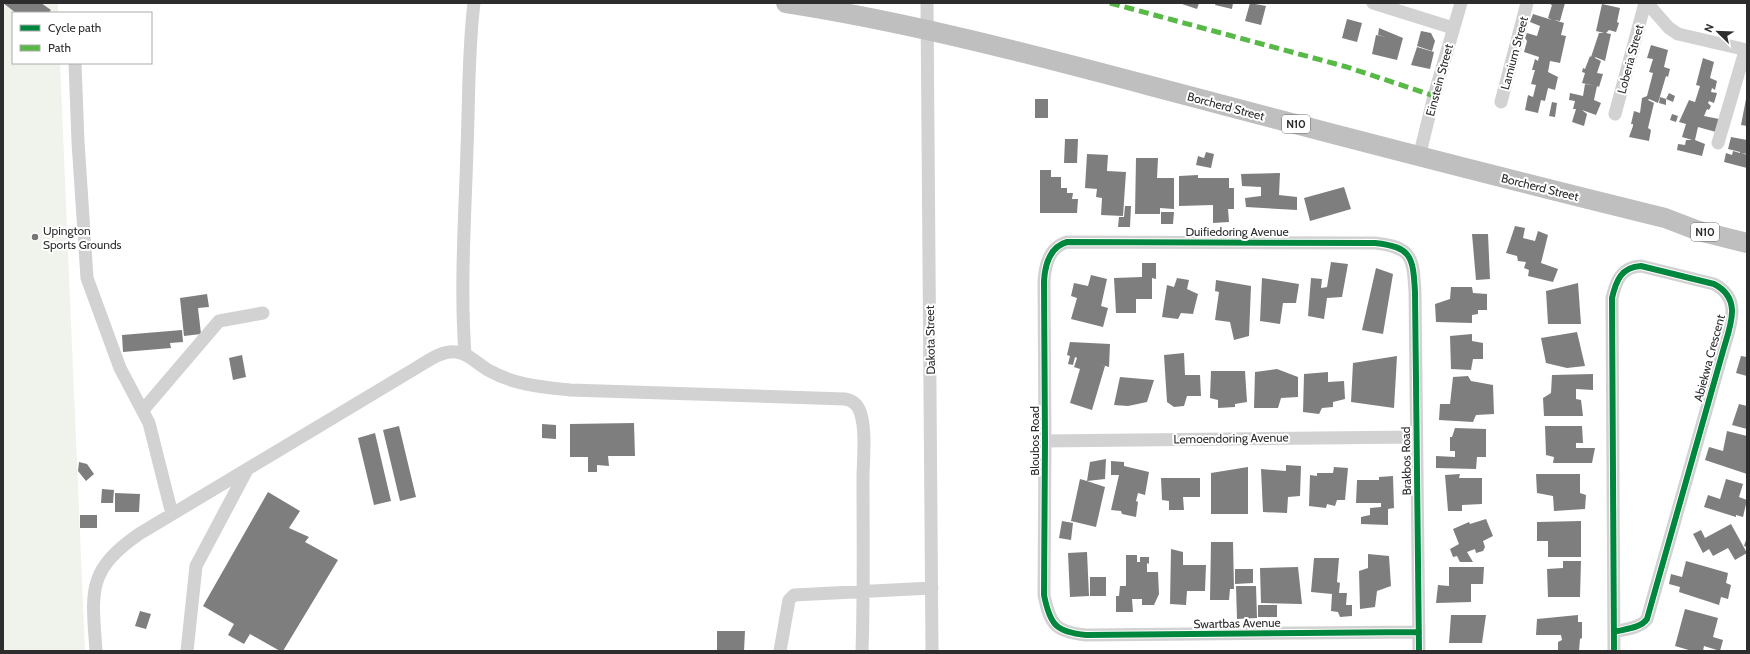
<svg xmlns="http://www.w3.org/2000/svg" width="1750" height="654" font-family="Cabin,sans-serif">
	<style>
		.green { fill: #f0f3eb }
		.building { fill: #7e7e7e }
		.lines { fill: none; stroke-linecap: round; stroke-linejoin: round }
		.minor { stroke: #d2d2d2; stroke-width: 13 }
		.highway { stroke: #bfbfbf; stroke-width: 20 }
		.quiet { stroke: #58b947; stroke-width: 5; stroke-dasharray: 10 5; stroke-linecap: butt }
		.cycleway-casing { stroke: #fff; stroke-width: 8 }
		.cycleway { stroke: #00873e; stroke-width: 6 }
		.poi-dot { fill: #767676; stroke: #fff; stroke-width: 1.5 }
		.labels { text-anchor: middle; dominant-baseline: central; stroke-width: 4; stroke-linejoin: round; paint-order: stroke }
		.shield { fill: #fff; stroke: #6c6c6c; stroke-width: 1 }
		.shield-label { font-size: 11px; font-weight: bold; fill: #2d2d2d }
		.street-label { font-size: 12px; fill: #2d2d2d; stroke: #fff }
		.poi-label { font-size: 12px; fill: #2d2d2d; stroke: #fff; text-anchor: start }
	</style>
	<rect width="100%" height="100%" fill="#fff"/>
	<path class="green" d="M3,3H58V13H13V63H60L85,651H3Z"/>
	<path class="building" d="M3,3H41L51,10L48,13H16Z
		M1183,3H1199L1197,9L1182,4Z
		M1216,3H1233L1232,9L1215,5Z
		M1250,3L1266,6L1261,25L1245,21Z
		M1548,3H1565L1560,21L1554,20L1564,23L1561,35L1566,36L1560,63L1550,61L1548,72L1558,77L1555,90L1548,88L1545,101L1541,100L1538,113L1525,110L1528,95L1533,97L1536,85L1531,84L1535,70H1532L1535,59L1538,61L1539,57L1524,52L1527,41L1525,38L1527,33L1537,36L1540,26L1530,22L1533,14L1552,20L1548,18L1552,5Z
		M1602,4L1620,8L1617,22L1619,23L1616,32L1609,30L1606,33L1611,34L1605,61L1595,57V58L1601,61L1597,73L1603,74L1599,87L1597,86L1594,100L1601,103L1596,115L1582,110L1587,114L1584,126L1572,122L1576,109H1573L1575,101L1569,100L1570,93L1583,96L1585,84L1596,86L1582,83L1585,73L1582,72L1583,68L1585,69L1590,56L1591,57L1599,33H1604L1596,31Z
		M1347,19L1362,23L1357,42L1342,38Z
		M1379,28L1403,38L1397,60L1372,54L1376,35L1386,37L1378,35Z
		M1421,31L1431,33L1435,41L1432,51L1417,46Z
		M1651,45L1668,50L1664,67L1670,69L1668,77L1666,76L1658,103L1649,99L1648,100L1654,103L1648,128L1651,130L1649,141L1629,137L1633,126V124H1631L1634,111L1640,113L1642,98L1647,96L1653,73L1649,72L1653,59L1647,58Z
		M1417,47L1434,52L1430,69L1411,65Z
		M1703,58L1714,62L1710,78L1717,81L1715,90L1712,88L1711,92L1717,93L1714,103L1709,101L1708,103L1711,106L1709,110L1707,109L1704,116L1719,119L1716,132L1698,127L1695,140L1705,144L1702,156L1677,150L1678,144L1685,145L1686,140H1692L1682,137L1686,124L1679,122L1689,100L1695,102L1700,86L1696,85Z
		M1669,93L1675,96L1673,102L1666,99V105L1659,103L1660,97L1666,99Z
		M1035,99H1048V118H1035Z
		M1746,99H1747V126L1741,125Z
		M1552,102L1557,103L1555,117L1549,116Z
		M1672,114L1678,116L1676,122L1670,120Z
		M1731,137L1747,140V154L1742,153L1747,155V168L1724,162L1726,153L1732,155L1733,151L1740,153V152L1728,149Z
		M1065,139H1078L1077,163H1064Z
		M1206,152L1214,154L1211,168L1196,165L1198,156L1204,158Z
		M1087,154L1108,155L1107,171L1126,172L1123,216L1101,215L1102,198L1096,197L1097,189L1085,188Z
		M1136,158H1158L1157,178H1174V209L1160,208V214H1135Z
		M1040,170H1051V177H1061V188H1067V193H1073L1072,199H1078L1077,213H1040Z
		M1280,173L1279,195L1297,197V210L1246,207L1245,198L1261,196V187L1242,186L1241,174Z
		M1198,175V178H1229V188H1234V209H1228L1229,222L1213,223V205L1179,206V176Z
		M1344,187L1351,209L1310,221L1304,198Z
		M1125,206H1131L1130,227H1118L1119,217H1124Z
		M1161,212H1174L1173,224H1161Z
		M1515,226L1525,228L1523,238L1535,241L1538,231L1548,235L1541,263L1558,269L1553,282L1528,276L1529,270L1524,268L1526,262L1518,261L1517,256L1506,253Z
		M1472,234H1488L1490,279L1476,280Z
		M1331,262L1348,264L1342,297L1327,298L1324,319L1308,316L1311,278L1322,279L1321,288L1327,287Z
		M1142,263H1156V279L1152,278V299H1136V313H1116L1114,278L1142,277Z
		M1376,268L1393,274L1383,334L1362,330Z
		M1091,275L1107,279L1101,306L1108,308L1103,327L1071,319L1077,298L1071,296L1074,283L1088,286Z
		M1177,278L1189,280L1187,289L1198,294L1193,314L1181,313L1178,319L1162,317L1167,285L1174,287Z
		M1262,278L1299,284L1296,303H1283L1280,324L1260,321Z
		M1216,280L1251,286L1249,336L1234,340L1230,322L1215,320L1219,292L1215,291Z
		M1578,283L1581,324H1548L1546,291Z
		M1451,287H1472L1473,293L1487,294V310H1478V314L1472,315V323L1436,322L1435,304L1450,299Z
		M207,294L209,307L198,308L201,334L184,336L180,298Z
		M182,330L183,342L170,343L171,348L123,352L122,335Z
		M1577,332L1585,366L1567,368L1546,363L1541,338Z
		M1472,334V341L1483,343V359H1473L1471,370L1451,369L1450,336Z
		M1070,342L1110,344L1109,367L1095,363L1105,366L1092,410L1070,403L1080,369L1074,367L1077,358L1075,357L1073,365L1068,364L1070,356L1067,355Z
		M1184,353L1185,375H1200L1201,396H1187L1184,406L1174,407L1167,402L1164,355Z
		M242,355L246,377L233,380L229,358Z
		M1397,356L1394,408L1351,402L1353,363Z
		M1741,356L1747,357V376L1736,373Z
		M1277,369L1298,377V397L1281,398L1278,408H1254L1255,372Z
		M1211,371H1245L1247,402L1235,404V407L1218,408V400L1210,398Z
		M1328,372V382L1344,381L1345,399L1333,402V407L1322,408L1319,414L1303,412L1304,374Z
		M1593,374V390L1576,389V399L1581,400L1583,416H1544L1543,398L1551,393L1552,375Z
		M1468,376L1471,381L1493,385L1494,414L1476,415L1473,422L1439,420L1440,404H1450L1453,377Z
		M1120,377L1154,380L1147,402L1128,406L1114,405Z
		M1739,404L1747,406V429L1732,425Z
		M634,423L635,456H608L609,466L597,465V472H588V457H570V424Z
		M542,424L556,425V439L542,438Z
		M399,426L416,497L400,501L383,430Z
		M1545,426H1582L1583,443H1576V448H1595L1592,463H1553L1554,457L1546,455Z
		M1455,428L1486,429V457H1477L1476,469L1436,468V456L1455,457V451H1450V437H1452Z
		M1727,431L1747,436V474L1705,460L1709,447L1723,451Z
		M375,433L391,501L374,505L358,438Z
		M1106,459L1105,479L1087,481L1105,487L1096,527L1071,521L1080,479L1087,481L1090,462Z
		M1111,461L1124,462V466L1149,472L1145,495L1138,493L1136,501L1138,502L1136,517L1122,514L1121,511L1111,510L1119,475H1111Z
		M79,462L87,464L94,474L86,481L78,471Z
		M1286,465L1301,466L1300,496L1288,497L1287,513L1263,512L1261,469L1286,471Z
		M1248,467V514H1211V473Z
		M1334,467L1348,468L1345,500H1337L1335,506L1327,504L1326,508L1309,506L1310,475L1317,476V473H1333Z
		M1460,474L1459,478H1482V504L1462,505V511H1448L1445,475Z
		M1536,474H1580V493L1586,495L1585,509L1554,511L1553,496L1537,493Z
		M1393,476L1394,508L1388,509V525L1361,524V517L1370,515V508L1381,507V503H1356L1357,480H1379V477Z
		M1161,478H1200V497H1183L1184,510H1169V501L1162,500Z
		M1726,479L1743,484L1739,497L1747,500L1743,517L1736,515V517L1704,507L1708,495L1720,499Z
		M102,489L114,490L113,503H101Z
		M268,492L300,511L289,528L309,537L305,542L338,560L283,651H280L250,634L244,644L228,635L234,624L203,606Z
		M115,493L140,494L139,512H115Z
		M80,515H97V528H80Z
		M1486,519L1493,536L1483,541L1485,547L1483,551L1476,553L1475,549L1467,552L1473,562H1460L1457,556L1453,557L1450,549L1459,544L1453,529L1469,522L1470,524Z
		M1062,521L1073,523L1071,540L1059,538Z
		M1581,521V557H1548V541H1537V522Z
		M1731,524L1747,553L1735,560L1728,548L1713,556L1709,549L1703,553L1693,534L1701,530L1705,538Z
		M1747,537V547L1744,546Z
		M1211,542H1233L1234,589H1230L1229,600H1210Z
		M1171,549L1183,552V565H1206L1205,591H1187L1186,605L1170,604Z
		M1087,552L1089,596L1070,597L1068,553Z
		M1368,554L1389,556L1391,586L1377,591L1375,607L1360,609L1359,571L1368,568Z
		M1126,555H1137V562H1140V557H1149V564L1147,563V572H1158L1159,594L1154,605H1142V599H1132L1133,612H1116V596H1119L1120,586H1126Z
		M1314,558H1339L1337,582L1340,583L1339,593H1347L1346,605H1352V616L1340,617L1338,612L1331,611L1332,594L1311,592Z
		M1563,561H1581L1580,597H1548L1547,569L1563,568Z
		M1686,561L1728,573L1726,583L1731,585L1728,599L1721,597L1719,605L1679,592L1680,587L1669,584L1671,574L1682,577Z
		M1298,567L1302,604L1261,603L1260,568Z
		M1449,567H1484L1483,584H1471V602L1436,603L1438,585L1449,586Z
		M1235,569H1253V583L1235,584Z
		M1090,577H1106V596H1090Z
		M1236,586H1256L1257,618L1237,619Z
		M1258,605H1277V617H1258Z
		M1685,609L1718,618L1713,637L1723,640L1720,651L1704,646L1703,651H1692L1675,646Z
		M140,611L151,614L146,629L135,626Z
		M1451,615H1486L1482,643H1449Z
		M1578,615V622H1582V638L1580,639L1579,651H1558V642L1562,640L1561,635H1536L1537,619Z
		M717,631H745L744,651H717Z"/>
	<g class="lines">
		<path class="minor" d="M927,3L932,651
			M1373,3L1453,28
			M1647,3L1669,28L1678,34L1747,50
			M75,63L78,142L87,278L120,368L149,423L172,514
			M1501,102L1527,3
			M1615,114L1645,3
			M1718,143L1745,51
			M1419,157L1434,96L1461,3
			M465,354C460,286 465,217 467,149C469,101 468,51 474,3
			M143,410L219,321L263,313
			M1045,441L1416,437
			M1419,632L1086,635C1056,632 1050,625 1044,595L1045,441L1044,281C1045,265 1049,247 1067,242L1375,243C1412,247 1413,257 1415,292L1419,651
			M96,651C92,592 86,571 139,534L416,368C428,361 442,350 456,352C469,353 478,365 490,371C515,385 542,387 570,390L845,399C851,400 856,403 859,409C867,427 863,459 863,479C863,537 864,594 862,651
			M187,651L196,566L247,470
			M780,651L789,600L794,595L932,588
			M1614,651L1612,298C1616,281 1621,267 1641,266L1714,284C1743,299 1730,326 1723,351L1647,619C1641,628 1625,629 1614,632"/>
		<path class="highway" d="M786,3C922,24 1056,61 1189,96C1347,138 1506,179 1665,218L1699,231L1747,243"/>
		<path class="quiet" d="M1110,3L1347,67L1434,96"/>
		<g class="cycleway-casing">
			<path id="cycleway" d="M1419,632L1086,635C1056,632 1050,625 1044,595L1045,441L1044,281C1045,265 1049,247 1067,242L1375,243C1412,247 1413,257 1415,292L1419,651
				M1614,651L1612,298C1616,281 1621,267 1641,266L1714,284C1743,299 1730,326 1723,351L1647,619C1641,628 1625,629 1614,632"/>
		</g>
		<use href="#cycleway" class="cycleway"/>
	</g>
	<circle class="poi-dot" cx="35" cy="237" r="4"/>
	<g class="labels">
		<g class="shield">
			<rect x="1282" y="115" width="28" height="18" rx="3"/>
			<rect x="1691" y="223" width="28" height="18" rx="3"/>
		</g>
		<g class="shield-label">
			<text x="1296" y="124">N10</text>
			<text x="1705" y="232">N10</text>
		</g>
		<g class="street-label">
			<text transform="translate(1514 53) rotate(-75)">Lamium Street</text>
			<text transform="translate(1630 59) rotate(-75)">Loberia Street</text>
			<text transform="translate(1439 80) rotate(-75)">Einstein Street</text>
			<text transform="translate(1226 106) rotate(15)">Borcherd Street</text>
			<text transform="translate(1540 187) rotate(14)">Borcherd Street</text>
			<text x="1237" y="231">Duifiedoring Avenue</text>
			<text transform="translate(930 340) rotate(-91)">Dakota Street</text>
			<text transform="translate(1709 358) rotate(-75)">Abiekwa Crescent</text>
			<text transform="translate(1231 438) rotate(-1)">Lemoendoring Avenue</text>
			<text transform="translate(1034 441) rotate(-90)">Bloubos Road</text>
			<text transform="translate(1406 461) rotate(-91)">Brakbos Road</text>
			<text transform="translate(1237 623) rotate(-1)">Swartbas Avenue</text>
		</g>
		<g class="poi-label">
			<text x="43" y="230">Upington<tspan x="43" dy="14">Sports Grounds</tspan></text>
		</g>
	</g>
	<rect width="1750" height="654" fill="none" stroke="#2d2d2d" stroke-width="8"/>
	<rect x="12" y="12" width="140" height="52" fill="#ffffff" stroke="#ababab"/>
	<rect x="20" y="25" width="20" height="6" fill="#00873e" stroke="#ababab"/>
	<text x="48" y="32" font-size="12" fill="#2d2d2d">Cycle path</text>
	<rect x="20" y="45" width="20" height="6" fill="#58b947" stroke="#ababab"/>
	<text x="48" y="52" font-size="12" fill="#2d2d2d">Path</text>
	<g transform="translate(1718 32) rotate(293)" stroke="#ffffff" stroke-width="3" paint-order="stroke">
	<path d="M0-3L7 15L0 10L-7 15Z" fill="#2d2d2d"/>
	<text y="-6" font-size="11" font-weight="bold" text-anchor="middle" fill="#2d2d2d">N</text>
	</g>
</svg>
